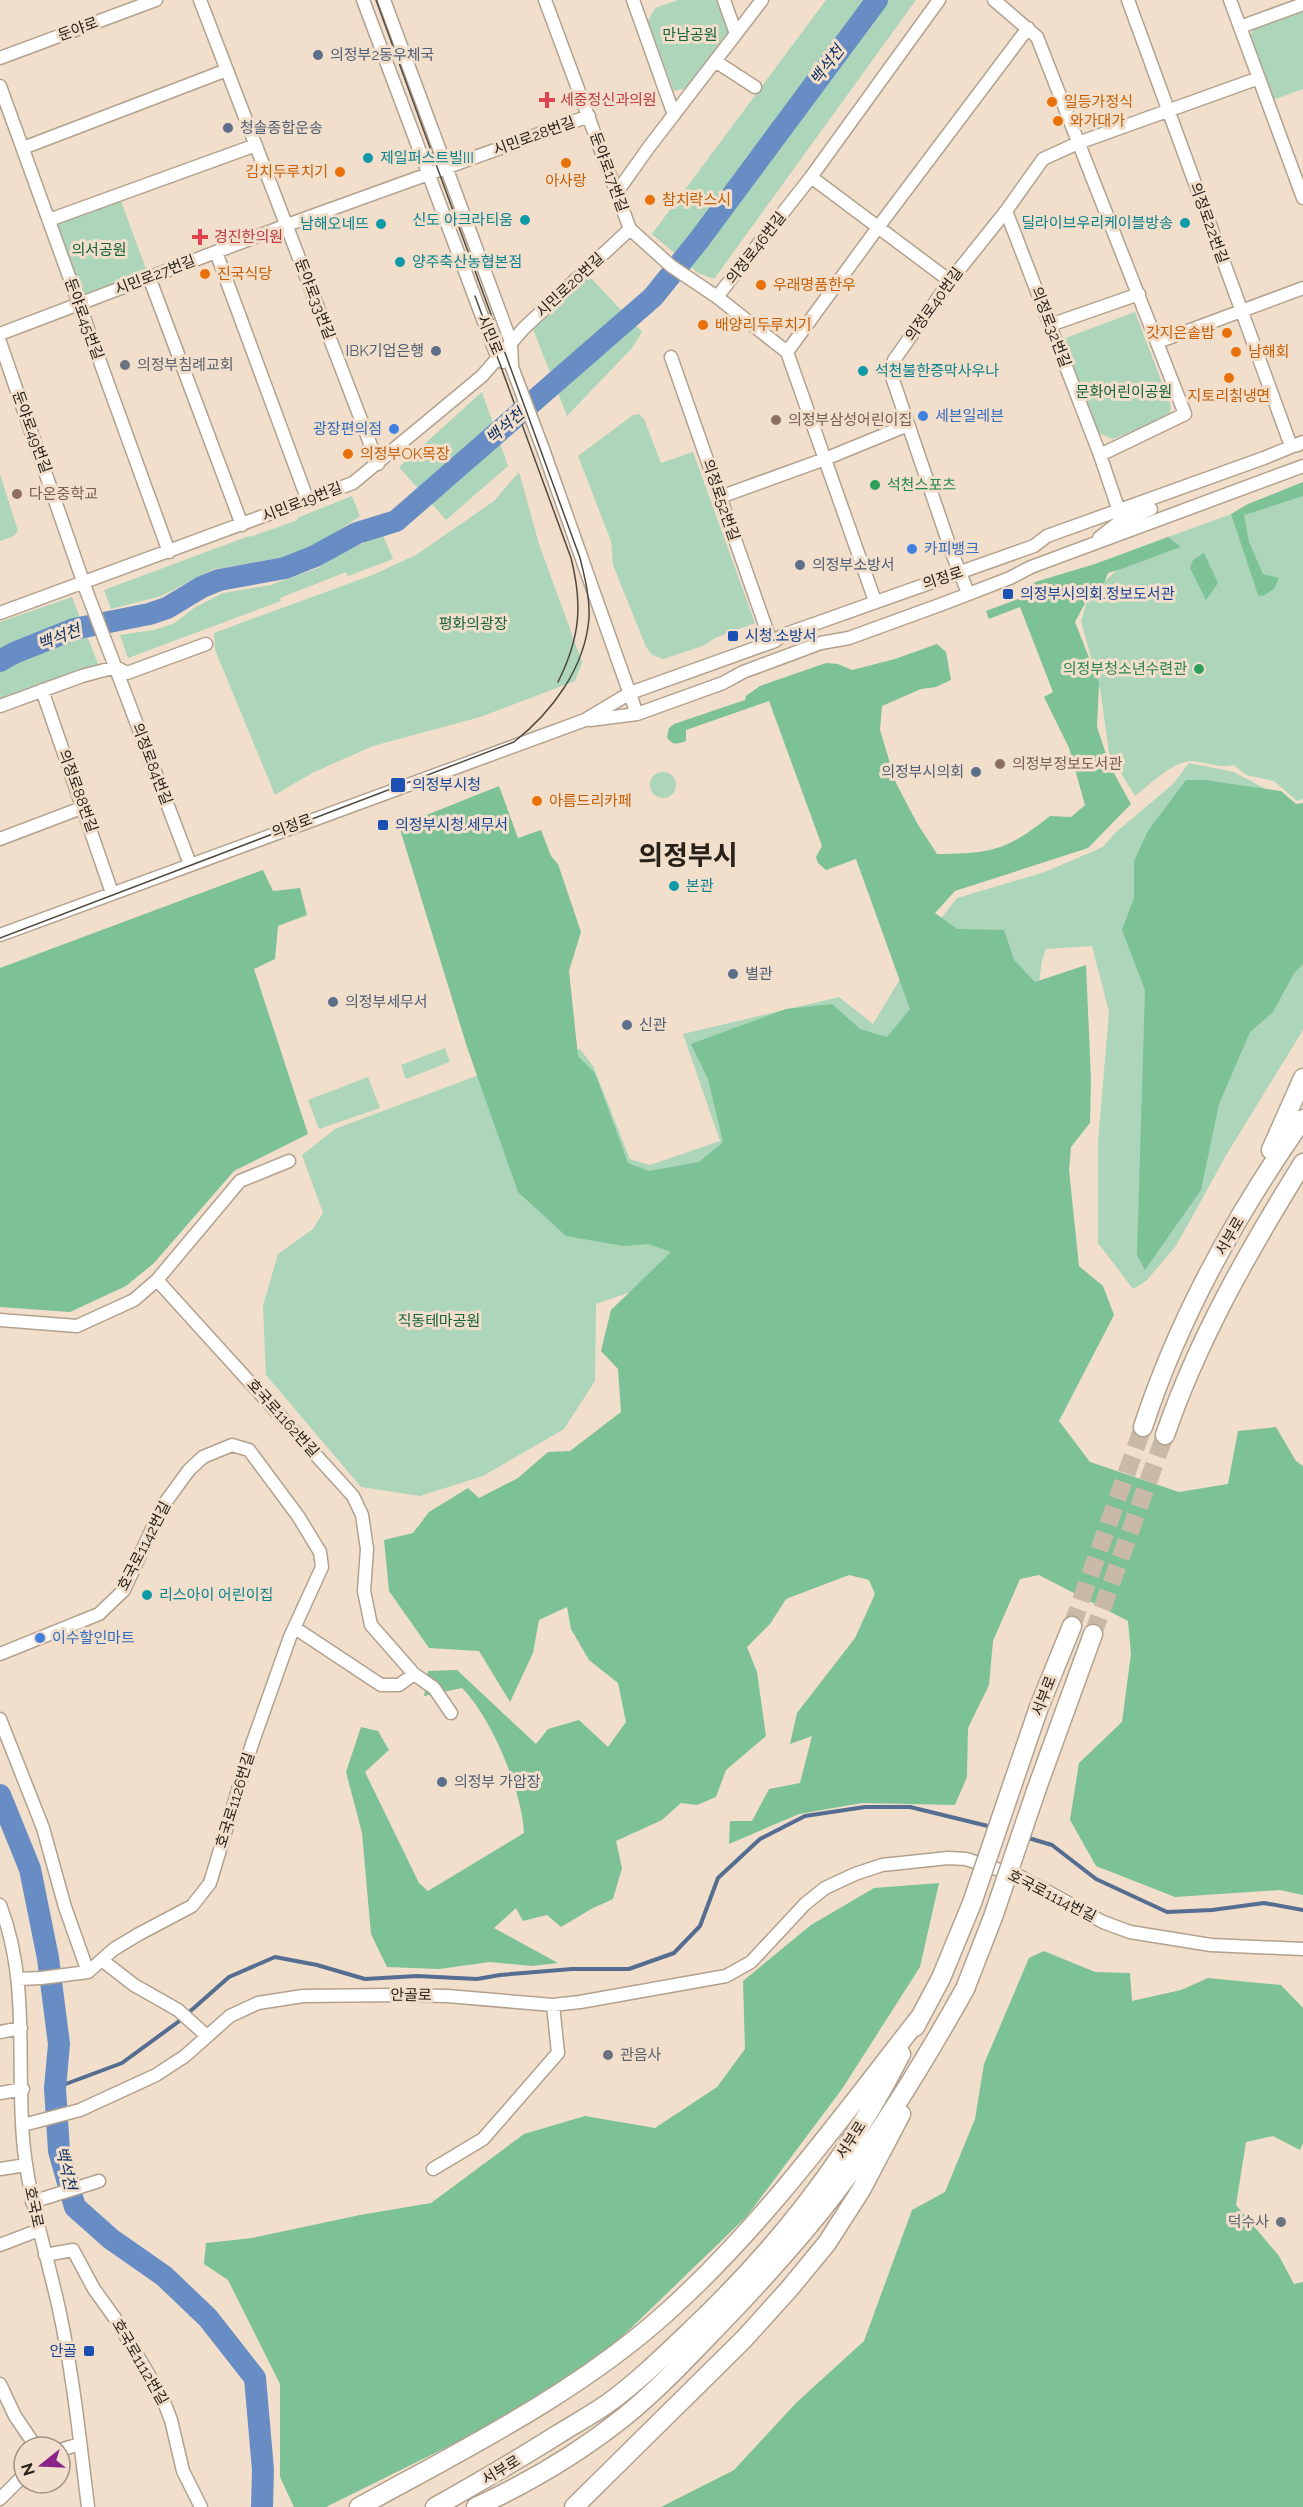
<svg xmlns="http://www.w3.org/2000/svg" width="1303" height="2507" font-family="Raleway,'Noto Sans KR',sans-serif">
	<style>
		.green { fill: #acd5ba }
		.forest { fill: #7dc196 }
		.lines { fill: none; stroke-linecap: round; stroke-linejoin: round }
		.stream { stroke: #546d91; stroke-width: 4 }
		.river { stroke: #688dc4; stroke-width: 22 }
		.highway-tunnel { stroke: #c9b9a7; stroke-width: 18; stroke-dasharray: 18 9; stroke-linecap: butt }
		.minor-casing { stroke: #b2a18e; stroke-width: 15 }
		.highway-casing { stroke: #b2a18e; stroke-width: 21 }
		.minor { stroke: #fff; stroke-width: 12 }
		.highway { stroke: #fff; stroke-width: 18 }
		.tram { stroke: #52493f; stroke-width: 1.5 }
		.highway-bridge-casing { stroke: #b2a18e; stroke-width: 21; stroke-linecap: butt }
		.highway-bridge { stroke: #fff; stroke-width: 18 }
		.service-dot { fill: #5c6f8a; stroke: #f1dfcb; stroke-width: 2 }
		.health-dot { fill: #e0444e; stroke: #f1dfcb; stroke-width: 2 }
		.food-dot { fill: #e8710a; stroke: #f1dfcb; stroke-width: 2 }
		.culture-dot { fill: #0f9aa8; stroke: #f1dfcb; stroke-width: 2 }
		.worship-dot { fill: #6b7280; stroke: #f1dfcb; stroke-width: 2 }
		.shop-dot { fill: #3f7fe0; stroke: #f1dfcb; stroke-width: 2 }
		.education-dot { fill: #8d6e63; stroke: #f1dfcb; stroke-width: 2 }
		.leisure-dot { fill: #2e9e5b; stroke: #f1dfcb; stroke-width: 2 }
		.transit-dot { fill: #1a4fb4; stroke: #f1dfcb; stroke-width: 2 }
		.labels { text-anchor: middle; dominant-baseline: central; stroke-width: 6; stroke-linejoin: round; paint-order: stroke }
		.street-label { font-size: 15px; fill: #272119; stroke: #f1dfcb }
		.park-label { font-size: 15px; fill: #13633b; stroke: #f1dfcb }
		.service-label { font-size: 15px; fill: #4e5e75; stroke: #f1dfcb; text-anchor: start }
		.health-label { font-size: 15px; fill: #be3a42; stroke: #f1dfcb; text-anchor: start }
		.food-label { font-size: 15px; fill: #c56008; stroke: #f1dfcb; text-anchor: start }
		.culture-label { font-size: 15px; fill: #0d838f; stroke: #f1dfcb; text-anchor: start }
		.worship-label { font-size: 15px; fill: #5b616d; stroke: #f1dfcb; text-anchor: start }
		.shop-label { font-size: 15px; fill: #366cbe; stroke: #f1dfcb; text-anchor: start }
		.education-label { font-size: 15px; fill: #785e54; stroke: #f1dfcb; text-anchor: start }
		.leisure-label { font-size: 15px; fill: #27864d; stroke: #f1dfcb; text-anchor: start }
		.transit-label { font-size: 15px; fill: #164399; stroke: #f1dfcb; text-anchor: start }
		.water-label { font-size: 16px; font-style: italic; fill: #092c5f; stroke: #f1dfcb }
		.town-label { font-size: 27px; font-weight: bold; fill: #272119; stroke: #f1dfcb }
	</style>
	<rect width="100%" height="100%" fill="#f1dfcb"/>
	<path class="green" d="M678,0H717L731,35L693,87L674,91L648,21L655,8Z
		M826,0H916L714,279L698,273L652,234Z
		M1303,11V89L1272,100L1250,36L1253,29Z
		M119,196L149,277L78,304L49,220Z
		M589,276L642,332L632,348L567,416L533,329Z
		M1135,312L1171,406L1169,417L1113,439L1098,433L1063,339Z
		M482,392L508,466L446,520L399,467Z
		M639,414L644,419L661,463L693,452L755,623L715,638L703,646L663,659L652,655L646,647L613,565L611,541L578,456L633,415Z
		M519,472L539,544L582,662L575,681L480,717L373,746L312,773L275,795L215,650L214,633L375,574L416,555L494,501Z
		M0,474L18,531L14,536L0,541Z
		M1303,488V799L1297,801L1274,781L1246,775L1234,765C1219,769 1207,762 1192,761C1172,761 1150,785 1135,796L1109,753L1101,694L1081,621L1089,595L1116,571L1168,537Z
		M352,496L360,516L314,547L286,557L214,569L161,596L111,609L104,590L249,536L250,537L298,520L297,518Z
		M383,535L393,559L348,576L346,572L280,598L281,601L128,658L120,635L154,630L175,623L194,608L223,593L271,585L318,568L339,553Z
		M72,597L98,664L0,703V622Z
		M1189,763L1234,772L1303,809V1030L1228,1152L1176,1246L1146,1281L1133,1289L1098,1243V1142L1109,1012L1092,946L1046,949L1042,960L1034,1023L665,1280L596,1304L595,1381L564,1429L483,1476L420,1496L361,1487L266,1375L263,1306L278,1254L313,1229L323,1213L302,1155L335,1129L500,1067L580,1049L593,1066L630,1159L650,1165L720,1141L683,1034L839,997L873,1024L923,941L957,898L1045,872L1103,847L1115,833L1173,784Z
		M650 785a13 13 0 1 1 26 0a13 13 0 1 1-26 0Z
		M445,1048L450,1062L406,1079L401,1065Z
		M368,1077L380,1108L319,1129L308,1100Z"/>
	<path class="forest" d="M1303,482V496L1244,515L1249,542L1263,574L1279,578L1274,589L1263,596L1258,595L1231,514L1248,504Z
		M1168,537L1181,547C1156,555 1133,566 1108,573L1104,583L1093,588L1075,622L1099,683L1097,727L1110,766L1131,804L1088,848L955,891L935,913L957,929L1004,930L1014,960L1035,982L1086,965L1091,1079L1090,1123L1071,1147L1069,1170L1079,1266L1103,1286L1114,1315L1059,1421L1090,1462L1179,1492L1228,1484L1238,1431L1276,1427L1296,1461L1303,1466V1895L1280,1890L1175,1897L1096,1866L1070,1820L1079,1763L1122,1722L1131,1654L1128,1621L1039,1575L1020,1579L993,1641L989,1685L968,1728L967,1777L955,1805L862,1803L799,1814L729,1844L730,1821H752L769,1789L800,1783L812,1736L790,1744L797,1713L855,1638L875,1594L869,1580L849,1575L786,1599L770,1624L747,1647L757,1672L766,1736L726,1770L716,1797L697,1805L681,1803L662,1820L616,1841L622,1868L613,1899L593,1908L561,1927L547,1915L523,1921L516,1908L494,1928L558,1963L532,1966L490,1962L439,1969L387,1967L371,1934L362,1833L346,1772L361,1727L378,1731L389,1750L365,1772L419,1883L428,1891L524,1833C522,1791 492,1718 462,1688L424,1696L428,1671L457,1670L536,1744L548,1729L579,1720L608,1747L626,1722L618,1683L589,1660L571,1629L567,1607L539,1620L533,1653L510,1702L479,1651L429,1648L389,1591L384,1540L413,1533L429,1512L468,1488L479,1498L518,1478L548,1452L570,1451L621,1412L618,1369L601,1351L611,1310L671,1252L648,1244L624,1246L566,1236L518,1192L467,1047L399,826L499,786L518,838L541,830L551,856L558,864L581,932L569,971L578,1056L595,1073L628,1163L649,1171L699,1162L723,1142L708,1079L691,1044L786,1009L832,1004L860,1029L887,1037L910,1009L856,859L826,870L818,863L816,857L822,846L769,701L686,730V741C678,744 672,746 667,737L669,728L674,724L745,700L746,696L760,686L826,663L838,664L852,670L895,659L937,644L946,652L951,680L936,687L921,689L882,706L880,730L896,783L917,823L937,854C992,853 1006,851 1050,816L1071,817L1085,805L1069,748L1044,697L1053,692L1020,607L989,619L986,611L1026,596L1035,582L1095,564Z
		M1204,553L1218,583L1206,600L1190,568L1193,560Z
		M1186,780H1204L1281,791L1296,804L1303,803V964L1294,973L1273,1012L1250,1032L1219,1104L1201,1190L1145,1270L1137,1255L1145,990L1122,930L1134,898V861L1148,831Z
		M263,870L273,891L300,888L307,915L278,926L275,959L254,969L308,1134L234,1171L154,1263L126,1286L70,1312L0,1307V968Z
		M939,1883L920,1967L842,2089L747,2216L572,2385L326,2507H294L280,2477V2384L228,2280L204,2264L206,2243L252,2238L360,2215L431,2203L524,2134L585,2116L655,2128L717,2087L745,2049L743,1981L811,1925L874,1888Z
		M1044,1951L1095,1972L1130,1973L1132,2001L1181,1990L1208,1978L1281,1985L1303,2008V2143L1300,2150L1273,2136L1246,2142L1236,2205L1279,2256L1294,2284L1303,2282V2507H661L734,2470L796,2403L864,2341L912,2210L945,2192L975,2119L984,2064L1029,1958Z"/>
	<g class="lines">
		<path class="stream" d="M1025,1837L1052,1845L1096,1879L1167,1912L1212,1910L1264,1903L1303,1910
			M55,2088L122,2063L178,2022L229,1977L275,1957L317,1965L365,1979L417,1976L477,1979L500,1975L572,1969H629L674,1953L700,1926L718,1878L760,1839L805,1816L865,1807H910L992,1827"/>
		<path class="river" d="M0,661L14,653L74,629L149,614L167,608L202,587L219,580L285,568L315,556L357,533L396,521L653,297L699,240L877,0
			M0,1795L30,1869L48,1958L59,2044L55,2088L59,2151L75,2207L111,2239L164,2276L208,2318L255,2378L263,2470L262,2507"/>
		<path class="highway-tunnel" d="M1072,1626L1143,1427
			M1093,1634L1165,1435"/>
		<g class="minor-casing">
			<path id="minor" d="M200,0L378,464
				M363,0L498,359L503,362
				M384,0L511,342L512,367L543,449L637,714
				M545,0L630,229L671,266L717,297L787,352L875,601
				M633,0L674,115
				M724,0L736,34
				M994,0L1037,37L1185,414L1100,455
				M1128,0L1291,446L1298,445
				M1230,0L1303,198
				M1240,27L1303,4
				M0,58L156,0
				M715,61L755,87
				M0,86L169,552
				M23,148L227,70
				M811,177L950,281
				M617,192L649,147L762,0
				M1006,211L1100,455L1119,511L1131,512L1147,506L1151,509L1118,523L1099,538
				M49,220L256,145
				M216,252L308,501
				M149,277L242,525
				M717,297L811,177L939,0
				M1050,325L1139,294
				M0,334L287,225L589,116
				M0,342L86,590L190,864
				M1158,342L1303,288
				M787,352L879,226L1028,28
				M671,357L771,642
				M720,497L825,459L908,425
				M968,593L952,553L891,374L894,360L950,281L1006,211L1043,159L1078,143L1259,78
				M0,613L353,483L482,376L524,328L630,229
				M42,690L112,893
				M0,706L82,676L116,667L127,673L206,644
				M590,720L637,714L723,683L743,672L821,643L849,638L945,603L1010,578L1031,567L1303,466
				M0,839L84,807
				M0,935L585,720L630,693L775,641L783,635L1034,546L1047,536L1264,458L1303,442
				M157,1280L240,1181L289,1161
				M0,1320L77,1326L134,1300L157,1280L353,1496L362,1515L367,1549L364,1591L371,1625L414,1674L434,1688L451,1713
				M295,1628L381,1685H399L414,1674
				M0,1654L99,1614L124,1590L162,1507L189,1470L203,1457L232,1445L249,1450L298,1516L320,1552L322,1567L290,1637L251,1747L210,1883L192,1906L139,1934L114,1949L88,1972L41,1978L18,1979
				M0,1719L43,1828L65,1907L88,1972
				M0,1905C31,1984 15,2067 24,2149C30,2203 47,2255 59,2309C73,2374 80,2441 88,2507
				M103,1961L134,1985L178,2010L207,2036
				M0,2032L21,2028
				M0,2093L23,2089
				M23,2125L80,2110L156,2075L185,2056L230,2016L258,2003L303,1996L396,1995L447,1996L553,2005L580,2002L726,1976L751,1962L805,1904L825,1888L855,1874L882,1865L948,1858L966,1859L1021,1877L1103,1922L1130,1932L1211,1945L1303,1949
				M0,2169L26,2165
				M433,2169L483,2139L558,2053L553,2005
				M32,2202L99,2181
				M0,2245L39,2230
				M45,2255L73,2250L94,2289L117,2321L162,2397L171,2420L183,2471L201,2507
				M0,2384L15,2416L36,2447
				M60,2450L80,2444
				M0,2499L24,2475"/>
		</g>
		<g class="highway-casing">
			<path id="highway" d="M1271,1150L1303,1078
				M1143,1427C1179,1317 1237,1213 1303,1119
				M1165,1435C1199,1337 1249,1250 1303,1163
				M1014,1780L1039,1707L1072,1626
				M1037,1788L1093,1634
				M915,2027L941,1978
				M359,2507C464,2449 576,2394 666,2313C763,2226 840,2119 920,2017
				M435,2507C476,2484 517,2460 557,2435C573,2425 591,2415 607,2404C636,2383 663,2357 689,2332C775,2251 848,2159 901,2054
				M476,2507C528,2483 579,2453 624,2417C660,2388 692,2353 725,2319C767,2275 808,2230 844,2181C889,2120 928,2055 965,1989
				M574,2507L744,2339L790,2288L827,2243L861,2190L901,2114"/>
		</g>
		<use href="#minor" class="minor"/>
		<use href="#highway" class="highway"/>
		<path class="tram" d="M475,296L571,558C583,605 580,638 558,682
			M0,938L514,742C552,712 585,668 589,618C590,598 585,578 580,558L376,0"/>
		<g class="highway-bridge-casing">
			<path id="highway-bridge" d="M941,1978L972,1903L1014,1780
				M965,1989L993,1917L1037,1788"/>
		</g>
		<use href="#highway-bridge" class="highway-bridge"/>
	</g>
	<g class="service-dot">
		<circle cx="318" cy="55" r="6"/>
		<circle cx="228" cy="128" r="6"/>
		<circle cx="436" cy="351" r="6"/>
		<circle cx="800" cy="565" r="6"/>
		<circle cx="976" cy="772" r="6"/>
		<circle cx="733" cy="974" r="6"/>
		<circle cx="333" cy="1002" r="6"/>
		<circle cx="627" cy="1025" r="6"/>
		<circle cx="442" cy="1782" r="6"/>
	</g>
	<g class="health-dot">
		<path d="M544 91h6v6h6v6h-6v6h-6v-6h-6v-6h6z"/>
		<path d="M197 228h6v6h6v6h-6v6h-6v-6h-6v-6h6z"/>
	</g>
	<g class="food-dot">
		<circle cx="1052" cy="102" r="6"/>
		<circle cx="1058" cy="121" r="6"/>
		<circle cx="566" cy="163" r="6"/>
		<circle cx="340" cy="172" r="6"/>
		<circle cx="650" cy="200" r="6"/>
		<circle cx="205" cy="274" r="6"/>
		<circle cx="761" cy="285" r="6"/>
		<circle cx="703" cy="325" r="6"/>
		<circle cx="1227" cy="333" r="6"/>
		<circle cx="1236" cy="352" r="6"/>
		<circle cx="1229" cy="378" r="6"/>
		<circle cx="348" cy="454" r="6"/>
		<circle cx="537" cy="801" r="6"/>
	</g>
	<g class="culture-dot">
		<circle cx="368" cy="158" r="6"/>
		<circle cx="525" cy="220" r="6"/>
		<circle cx="1185" cy="223" r="6"/>
		<circle cx="381" cy="224" r="6"/>
		<circle cx="400" cy="262" r="6"/>
		<circle cx="863" cy="371" r="6"/>
		<circle cx="674" cy="886" r="6"/>
		<circle cx="147" cy="1595" r="6"/>
	</g>
	<g class="worship-dot">
		<circle cx="125" cy="365" r="6"/>
		<circle cx="608" cy="2055" r="6"/>
		<circle cx="1281" cy="2222" r="6"/>
	</g>
	<g class="shop-dot">
		<circle cx="923" cy="416" r="6"/>
		<circle cx="394" cy="429" r="6"/>
		<circle cx="912" cy="549" r="6"/>
		<circle cx="40" cy="1638" r="6"/>
	</g>
	<g class="education-dot">
		<circle cx="776" cy="420" r="6"/>
		<circle cx="17" cy="494" r="6"/>
		<circle cx="1000" cy="764" r="6"/>
	</g>
	<g class="leisure-dot">
		<circle cx="875" cy="485" r="6"/>
		<circle cx="1199" cy="669" r="6"/>
	</g>
	<g class="transit-dot">
		<rect x="1002" y="588" width="12" height="12" rx="3"/>
		<rect x="727" y="630" width="12" height="12" rx="3"/>
		<rect x="390" y="777" width="16" height="16" rx="3"/>
		<rect x="377" y="819" width="12" height="12" rx="3"/>
		<rect x="83" y="2345" width="12" height="12" rx="3"/>
	</g>
	<g class="labels">
		<g class="street-label">
			<text transform="translate(78 29) rotate(-20)">둔야로</text>
			<text transform="translate(534 136) rotate(-20)">시민로28번길</text>
			<text transform="translate(609 172) rotate(70)">둔야로17번길</text>
			<text transform="translate(1209 223) rotate(70)">의정로22번길</text>
			<text transform="translate(756 248) rotate(-52)">의정로46번길</text>
			<text transform="translate(155 275) rotate(-21)">시민로27번길</text>
			<text transform="translate(570 285) rotate(-43)">시민로20번길</text>
			<text transform="translate(315 299) rotate(69)">둔야로33번길</text>
			<text transform="translate(934 304) rotate(-54)">의정로40번길</text>
			<text transform="translate(84 319) rotate(70)">둔야로45번길</text>
			<text transform="translate(1051 327) rotate(69)">의정로32번길</text>
			<text transform="translate(490 335) rotate(67)">시민로</text>
			<text transform="translate(32 432) rotate(70)">둔야로49번길</text>
			<text transform="translate(721 500) rotate(71)">의정로52번길</text>
			<text transform="translate(302 502) rotate(-21)">시민로19번길</text>
			<text transform="translate(943 578) rotate(-18)">의정로</text>
			<text transform="translate(152 764) rotate(69)">의정로84번길</text>
			<text transform="translate(78 791) rotate(70)">의정로88번길</text>
			<text transform="translate(292 826) rotate(-20)">의정로</text>
			<text transform="translate(1230 1236) rotate(-60)">서부로</text>
			<text transform="translate(283 1418) rotate(48)">호국로1162번길</text>
			<text transform="translate(144 1546) rotate(-63)">호국로1142번길</text>
			<text transform="translate(1044 1696) rotate(-69)">서부로</text>
			<text transform="translate(235 1800) rotate(-73)">호국로1126번길</text>
			<text transform="translate(1052 1896) rotate(27)">호국로1114번길</text>
			<text transform="translate(411 1995) rotate(1)">안골로</text>
			<text transform="translate(851 2140) rotate(-57)">서부로</text>
			<text transform="translate(34 2207) rotate(78)">호국로</text>
			<text transform="translate(140 2362) rotate(60)">호국로1112번길</text>
			<text transform="translate(501 2470) rotate(-31)">서부로</text>
		</g>
		<g class="park-label">
			<text x="690" y="35">만남공원</text>
			<text x="99" y="250">의서공원</text>
			<text x="1124" y="392">문화어린이공원</text>
			<text x="473" y="624">평화의광장</text>
			<text x="439" y="1321">직동테마공원</text>
		</g>
		<g class="service-label">
			<text x="330" y="55">의정부2동우체국</text>
			<text x="240" y="128">청솔종합운송</text>
			<text x="424" y="351" text-anchor="end">IBK기업은행</text>
			<text x="812" y="565">의정부소방서</text>
			<text x="964" y="772" text-anchor="end">의정부시의회</text>
			<text x="745" y="974">별관</text>
			<text x="345" y="1002">의정부세무서</text>
			<text x="639" y="1025">신관</text>
			<text x="454" y="1782">의정부 가압장</text>
		</g>
		<g class="health-label">
			<text x="560" y="100">세중정신과의원</text>
			<text x="214" y="237">경진한의원</text>
		</g>
		<g class="food-label">
			<text x="1064" y="102">일등가정식</text>
			<text x="1070" y="121">와가대가</text>
			<text x="328" y="172" text-anchor="end">김치두루치기</text>
			<text x="566" y="181" text-anchor="middle">아사랑</text>
			<text x="662" y="200">참치락스시</text>
			<text x="217" y="274">진국식당</text>
			<text x="773" y="285">우래명품한우</text>
			<text x="715" y="325">배양리두루치기</text>
			<text x="1215" y="333" text-anchor="end">갓지은솥밥</text>
			<text x="1248" y="352">남해회</text>
			<text x="1229" y="396" text-anchor="middle">지토리칡냉면</text>
			<text x="360" y="454">의정부OK목장</text>
			<text x="549" y="801">아름드리카페</text>
		</g>
		<g class="culture-label">
			<text x="380" y="158">제일퍼스트빌III</text>
			<text x="513" y="220" text-anchor="end">신도 아크라티움</text>
			<text x="1173" y="223" text-anchor="end">딜라이브우리케이블방송</text>
			<text x="369" y="224" text-anchor="end">남해오네뜨</text>
			<text x="412" y="262">양주축산농협본점</text>
			<text x="875" y="371">석천불한증막사우나</text>
			<text x="686" y="886">본관</text>
			<text x="159" y="1595">리스아이 어린이집</text>
		</g>
		<g class="worship-label">
			<text x="137" y="365">의정부침례교회</text>
			<text x="620" y="2055">관음사</text>
			<text x="1269" y="2222" text-anchor="end">덕수사</text>
		</g>
		<g class="shop-label">
			<text x="935" y="416">세븐일레븐</text>
			<text x="382" y="429" text-anchor="end">광장편의점</text>
			<text x="924" y="549">카피뱅크</text>
			<text x="52" y="1638">이수할인마트</text>
		</g>
		<g class="education-label">
			<text x="788" y="420">의정부삼성어린이집</text>
			<text x="29" y="494">다온중학교</text>
			<text x="1012" y="764">의정부정보도서관</text>
		</g>
		<g class="leisure-label">
			<text x="887" y="485">석천스포츠</text>
			<text x="1187" y="669" text-anchor="end">의정부청소년수련관</text>
		</g>
		<g class="transit-label">
			<text x="1020" y="594">의정부시의회.정보도서관</text>
			<text x="745" y="636">시청.소방서</text>
			<text x="412" y="785">의정부시청</text>
			<text x="395" y="825">의정부시청.세무서</text>
			<text x="77" y="2351" text-anchor="end">안골</text>
		</g>
		<g class="water-label">
			<text transform="translate(827 65) rotate(-53)">백석천</text>
			<text transform="translate(505 426) rotate(-41)">백석천</text>
			<text transform="translate(59 637) rotate(-21)">백석천</text>
			<text transform="translate(66 2168) rotate(77)">백석천</text>
		</g>
		<g class="town-label">
			<text x="688" y="855">의정부시</text>
		</g>
	</g>
	<g transform="translate(42 2465) rotate(252)"><circle r="28" fill="#f1dfcb" stroke="#a09384" stroke-width="1.5"/>
	<path d="M0-4.5L10 22L0 15L-10 22Z" fill="#8b248a"/>
	<text y="-9" font-size="16" font-weight="bold" text-anchor="middle" fill="#272119">N</text>
	</g>
</svg>
